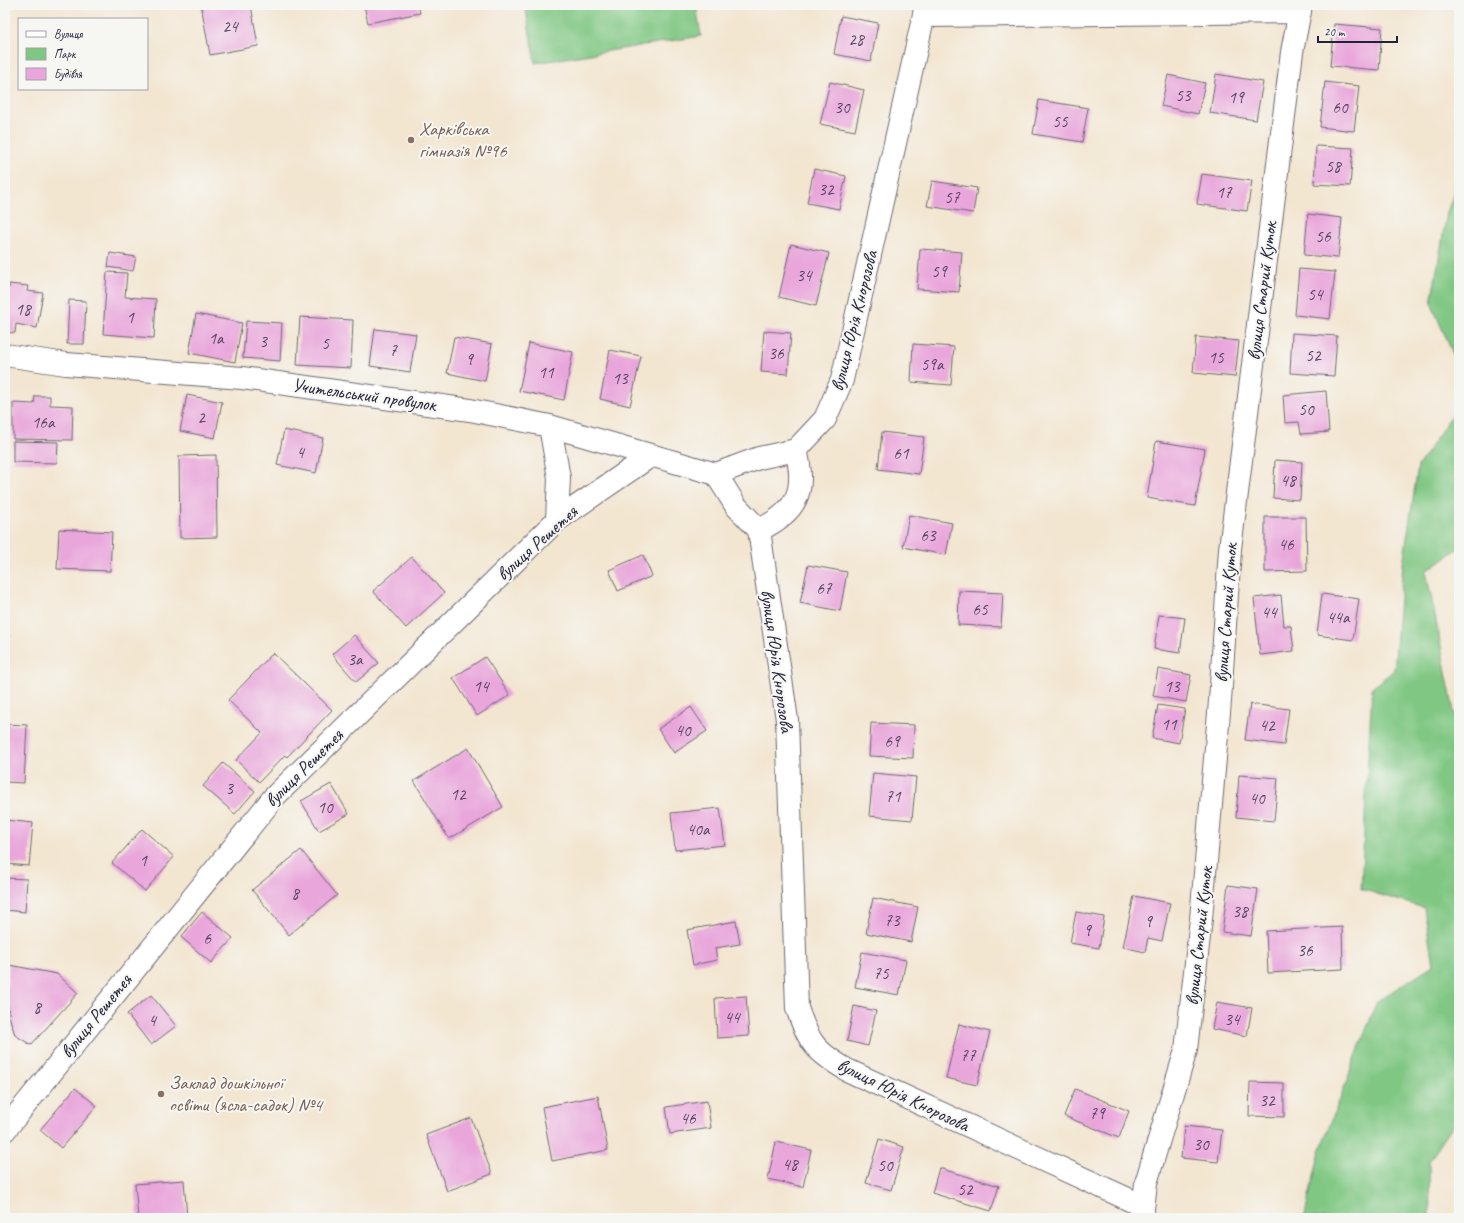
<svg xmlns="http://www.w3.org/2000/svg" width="1464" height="1223" font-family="Caveat,sans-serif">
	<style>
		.green { fill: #80c783; stroke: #51745f }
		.building { fill: #e9a6db }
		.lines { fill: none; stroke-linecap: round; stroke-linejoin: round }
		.minor-casing { stroke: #6b6770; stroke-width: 24 }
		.minor { stroke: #fff; stroke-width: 22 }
		.education-dot { fill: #8d6e63; stroke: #f6f6f2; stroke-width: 1.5 }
		.labels { text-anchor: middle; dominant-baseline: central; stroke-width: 4; stroke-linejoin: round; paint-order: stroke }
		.number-label { font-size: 17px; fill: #544363 }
		.education-label { font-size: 19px; fill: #785e54; stroke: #f6f6f2; text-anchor: start }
		.street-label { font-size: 19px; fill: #22223b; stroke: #f6f6f2 }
	</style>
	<rect width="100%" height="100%" fill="#f6f6f2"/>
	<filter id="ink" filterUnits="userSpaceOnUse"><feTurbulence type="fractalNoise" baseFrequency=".025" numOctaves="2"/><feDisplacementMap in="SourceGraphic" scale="8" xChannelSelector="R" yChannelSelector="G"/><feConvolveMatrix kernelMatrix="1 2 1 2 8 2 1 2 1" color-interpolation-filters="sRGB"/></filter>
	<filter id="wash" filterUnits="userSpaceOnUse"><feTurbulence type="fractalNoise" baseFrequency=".012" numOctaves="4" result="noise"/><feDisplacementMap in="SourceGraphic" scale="16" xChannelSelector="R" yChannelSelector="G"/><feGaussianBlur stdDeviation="0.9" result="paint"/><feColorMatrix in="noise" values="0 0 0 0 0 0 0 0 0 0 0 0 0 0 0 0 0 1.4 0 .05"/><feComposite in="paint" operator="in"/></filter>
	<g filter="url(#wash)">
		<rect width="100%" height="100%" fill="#f3e6d1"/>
		<path class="green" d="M525,5H696L701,36L535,63Z
			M1459,176V368L1431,303L1447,213Z
			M1459,404V548L1426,571L1457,727H1459V1117L1429,1161L1430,1218H1304L1320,1151L1377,1001L1433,965L1424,908L1361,889L1372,688L1394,670L1403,564L1418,466Z"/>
		<g id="blocks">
			<path class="building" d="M201,5H251L258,46L210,55Z
				M364,5H418L420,13L368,23Z
				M841,16L878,23L871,61L834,54Z
				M1334,24L1382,28L1379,70L1330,66Z
				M1216,74L1263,82L1256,120L1210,113Z
				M1168,75L1205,83L1198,114L1161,106Z
				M830,82L864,90L855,131L820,124Z
				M1325,82L1359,86L1354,131L1320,127Z
				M1039,100L1088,108L1082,142L1033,134Z
				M1316,146L1353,148L1350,186L1314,184Z
				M814,169L846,176L839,209L807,203Z
				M1202,174L1252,181L1247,211L1197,204Z
				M932,181L977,188L973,213L927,206Z
				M1308,214L1342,218L1338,258L1304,255Z
				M791,244L829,253L816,306L779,297Z
				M920,249L962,252L959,292L917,289Z
				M110,253L136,257L133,271L108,267Z
				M1299,269L1335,272L1330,319L1295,315Z
				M107,272L127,273L125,297L156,299L154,338L103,334Z
				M9,284L28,286L27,291L43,293L37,328L16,324L15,333L5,332V288H9Z
				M69,300L86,301L84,344H67Z
				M196,314L242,323L235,362L189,353Z
				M300,317L353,320L351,368L297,365Z
				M246,321L282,323L280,361L243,358Z
				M375,329L416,334L410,372L370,366Z
				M764,331L791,333L788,374L761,372Z
				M1292,333L1337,336L1334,376L1290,373Z
				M454,337L492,344L485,381L447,373Z
				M1196,337L1239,341L1235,377L1193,373Z
				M529,343L573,352L564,400L519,391Z
				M913,344L954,347L951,385L911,382Z
				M610,350L641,356L630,406L600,399Z
				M1326,391L1329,432L1301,434L1299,422L1285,423L1283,395Z
				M187,395L222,402L215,438L180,431Z
				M35,396H50V405L73,406L72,440L13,439V403L34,404Z
				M284,430L323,438L316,473L277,465Z
				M882,432L924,437L919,474L878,469Z
				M13,441L58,442L57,463L13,462Z
				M1156,441L1205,449L1195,506L1147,498Z
				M216,455L217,537L180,538L179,456Z
				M1275,460L1302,462L1300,500L1273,498Z
				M909,515L952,523L946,555L903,547Z
				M1265,517H1306L1307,571L1265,572Z
				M59,529L112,532L110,571L57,569Z
				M643,555L652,576L618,591L609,570Z
				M412,557L444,593L406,628L373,591Z
				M808,565L847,572L840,611L800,603Z
				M959,591L1003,593L1001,627L958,625Z
				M1322,594L1359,599L1353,640L1317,635Z
				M1281,595L1284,626H1291L1294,651L1260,655L1254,598Z
				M1159,615L1185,618L1180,653L1154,649Z
				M5,635H9L8,668H5Z
				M354,635L379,663L356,682L332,654Z
				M273,653L332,710L287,757L285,755L259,782L236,760L262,733L228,700Z
				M485,657L510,695L477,716L453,678Z
				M1158,669L1191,675L1186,702L1153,696Z
				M1250,704L1289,709L1284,745L1245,740Z
				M1158,705L1185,709L1179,743L1152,738Z
				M691,707L707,731L674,753L658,729Z
				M871,723L914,725L913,758L869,756Z
				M5,724L27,725L24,783L5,782Z
				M468,748L503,807L449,839L414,781Z
				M223,763L255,791L235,814L203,786Z
				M873,773L916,777L912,820L869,816Z
				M1239,775L1278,778L1274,821L1236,817Z
				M331,784L349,814L319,831L301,801Z
				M720,808L725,845L675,850L671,813Z
				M5,820L33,823L29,866L5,864Z
				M142,829L174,857L145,891L112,863Z
				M301,850L337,895L289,935L252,890Z
				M5,878L27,879L25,912L5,910Z
				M1228,885L1258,889L1251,936L1222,932Z
				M1134,896L1170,903L1162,941L1148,938L1145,952L1123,947Z
				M873,898L918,907L911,942L866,933Z
				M202,912L233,938L211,963L181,937Z
				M1076,912L1104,917L1099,948L1070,943Z
				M736,921L740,944L715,948L717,960L693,965L687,930Z
				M1342,927L1343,969L1268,973L1266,931Z
				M862,952L906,960L899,995L855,987Z
				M9,965L57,974L78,993L31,1045L15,1035L10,1019L6,994Z
				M151,995L176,1026L151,1045L127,1014Z
				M746,996L749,1036L717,1038L715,998Z
				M1217,1002L1252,1008L1247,1036L1212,1029Z
				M854,1006L876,1011L868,1046L847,1041Z
				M959,1024L990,1032L977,1085L946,1078Z
				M1250,1082L1284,1083V1117L1249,1116Z
				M75,1088L97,1106L61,1148L40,1130Z
				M1075,1089L1129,1111L1119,1138L1064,1116Z
				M598,1096L608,1150L552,1161L542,1107Z
				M707,1101L711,1128L670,1134L666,1107Z
				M471,1118L492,1174L447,1191L426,1135Z
				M1184,1126L1222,1130L1218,1162L1181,1158Z
				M879,1139L904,1147L891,1190L866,1183Z
				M776,1142L811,1150L803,1187L768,1179Z
				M939,1168L999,1186L991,1211L932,1193Z
				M184,1180L187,1218H138L135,1184Z"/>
		</g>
	</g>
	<g filter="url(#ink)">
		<use href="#blocks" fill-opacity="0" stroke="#6b6770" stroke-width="1"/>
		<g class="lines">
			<g class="minor-casing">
				<path id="minor" d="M925,16L1300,12
					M5,355L66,364L242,378L470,410L550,426L716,474
					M550,426L559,478L557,520
					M716,474L736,506L759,530L787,720L797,1008C809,1043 815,1051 847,1070L1143,1206
					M716,474L759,458L796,450L825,419L842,380L926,5
					M759,530C797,512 807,491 796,450
					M5,1130L274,797L557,520L652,455
					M1142,1218L1146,1183L1186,1050L1201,919L1220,701L1230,549L1292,52L1301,5"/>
			</g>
			<use href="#minor" class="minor"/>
		</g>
	</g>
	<g class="education-dot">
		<circle cx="411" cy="140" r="4"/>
		<circle cx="161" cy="1094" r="4"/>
	</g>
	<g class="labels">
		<g class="number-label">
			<text x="230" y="26">24</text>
			<text x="856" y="39">28</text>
			<text x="1183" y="95">53</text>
			<text x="1236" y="97">19</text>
			<text x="842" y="107">30</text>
			<text x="1340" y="107">60</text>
			<text x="1060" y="121">55</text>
			<text x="1333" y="166">58</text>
			<text x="826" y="189">32</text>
			<text x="1224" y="192">17</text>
			<text x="952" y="197">57</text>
			<text x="1323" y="236">56</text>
			<text x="939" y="271">59</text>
			<text x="804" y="275">34</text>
			<text x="1315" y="294">54</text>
			<text x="23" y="309">18</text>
			<text x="130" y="317">1</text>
			<text x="216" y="338">1а</text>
			<text x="263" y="341">3</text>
			<text x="325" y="343">5</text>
			<text x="393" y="350">7</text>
			<text x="776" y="353">36</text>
			<text x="1313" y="355">52</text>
			<text x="1216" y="357">15</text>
			<text x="469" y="359">9</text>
			<text x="932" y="364">59а</text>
			<text x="546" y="372">11</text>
			<text x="620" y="378">13</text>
			<text x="1306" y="409">50</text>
			<text x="201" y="417">2</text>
			<text x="43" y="422">16а</text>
			<text x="300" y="452">4</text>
			<text x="901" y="453">61</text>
			<text x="1288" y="480">48</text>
			<text x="928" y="535">63</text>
			<text x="1286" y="544">46</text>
			<text x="824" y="588">67</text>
			<text x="980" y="609">65</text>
			<text x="1269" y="612">44</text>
			<text x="1338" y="617">44а</text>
			<text x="355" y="659">3а</text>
			<text x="481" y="686">14</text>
			<text x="1172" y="686">13</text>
			<text x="1169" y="724">11</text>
			<text x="1267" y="725">42</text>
			<text x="683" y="730">40</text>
			<text x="892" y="741">69</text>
			<text x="229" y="788">3</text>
			<text x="458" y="794">12</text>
			<text x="893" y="796">71</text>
			<text x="1257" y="798">40</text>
			<text x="325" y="807">10</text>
			<text x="698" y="829">40а</text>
			<text x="143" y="860">1</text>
			<text x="295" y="893">8</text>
			<text x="1240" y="911">38</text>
			<text x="892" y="920">73</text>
			<text x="1148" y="921">9</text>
			<text x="1087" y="930">9</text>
			<text x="207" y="938">6</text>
			<text x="1305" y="950">36</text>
			<text x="881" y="973">75</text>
			<text x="37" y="1007">8</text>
			<text x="732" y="1017">44</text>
			<text x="1232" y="1019">34</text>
			<text x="152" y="1020">4</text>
			<text x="968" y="1055">77</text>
			<text x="1267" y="1100">32</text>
			<text x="1097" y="1113">79</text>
			<text x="688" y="1118">46</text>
			<text x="1201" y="1144">30</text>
			<text x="790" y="1164">48</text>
			<text x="885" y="1165">50</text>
			<text x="965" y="1189">52</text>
		</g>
		<g class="education-label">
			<text x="419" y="129">Харківська<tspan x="419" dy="22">гімназія №96</tspan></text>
			<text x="169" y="1083">Заклад дошкільної<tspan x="169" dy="22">освіти (ясла-садок) №4</tspan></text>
		</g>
		<g class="street-label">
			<text transform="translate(1262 291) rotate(-83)">вулиця Старий Куток</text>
			<text transform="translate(854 321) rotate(-76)">вулиця Юрія Кнорозова</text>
			<text transform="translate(364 395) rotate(8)">Учительський провулок</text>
			<text transform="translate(537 543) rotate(-42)">вулиця Решетея</text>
			<text transform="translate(1226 613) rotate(-86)">вулиця Старий Куток</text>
			<text transform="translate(777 661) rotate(82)">вулиця Юрія Кнорозова</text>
			<text transform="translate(304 768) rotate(-45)">вулиця Решетея</text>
			<text transform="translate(1199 936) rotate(-84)">вулиця Старий Куток</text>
			<text transform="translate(96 1016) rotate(-51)">вулиця Решетея</text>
			<text transform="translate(903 1095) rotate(26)">вулиця Юрія Кнорозова</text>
		</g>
	</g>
	<rect width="1464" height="1223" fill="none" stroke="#f6f6f2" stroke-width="20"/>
	<rect x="18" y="18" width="130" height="72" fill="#f6f6f2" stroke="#a1a1a9"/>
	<rect x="26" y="31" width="20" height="6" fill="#ffffff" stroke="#a1a1a9"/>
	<text x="54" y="38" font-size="12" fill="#22223b">Вулиця</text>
	<rect x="26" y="48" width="20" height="12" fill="#80c783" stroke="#a1a1a9"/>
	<text x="54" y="58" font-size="12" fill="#22223b">Парк</text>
	<rect x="26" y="68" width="20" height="12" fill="#e9a6db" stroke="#a1a1a9"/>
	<text x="54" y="78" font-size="12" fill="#22223b">Будівля</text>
	<path d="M1318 36v6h79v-6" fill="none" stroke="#22223b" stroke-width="2"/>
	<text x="1324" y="36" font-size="12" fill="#22223b" stroke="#f6f6f2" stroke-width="3" paint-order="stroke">20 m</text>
</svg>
